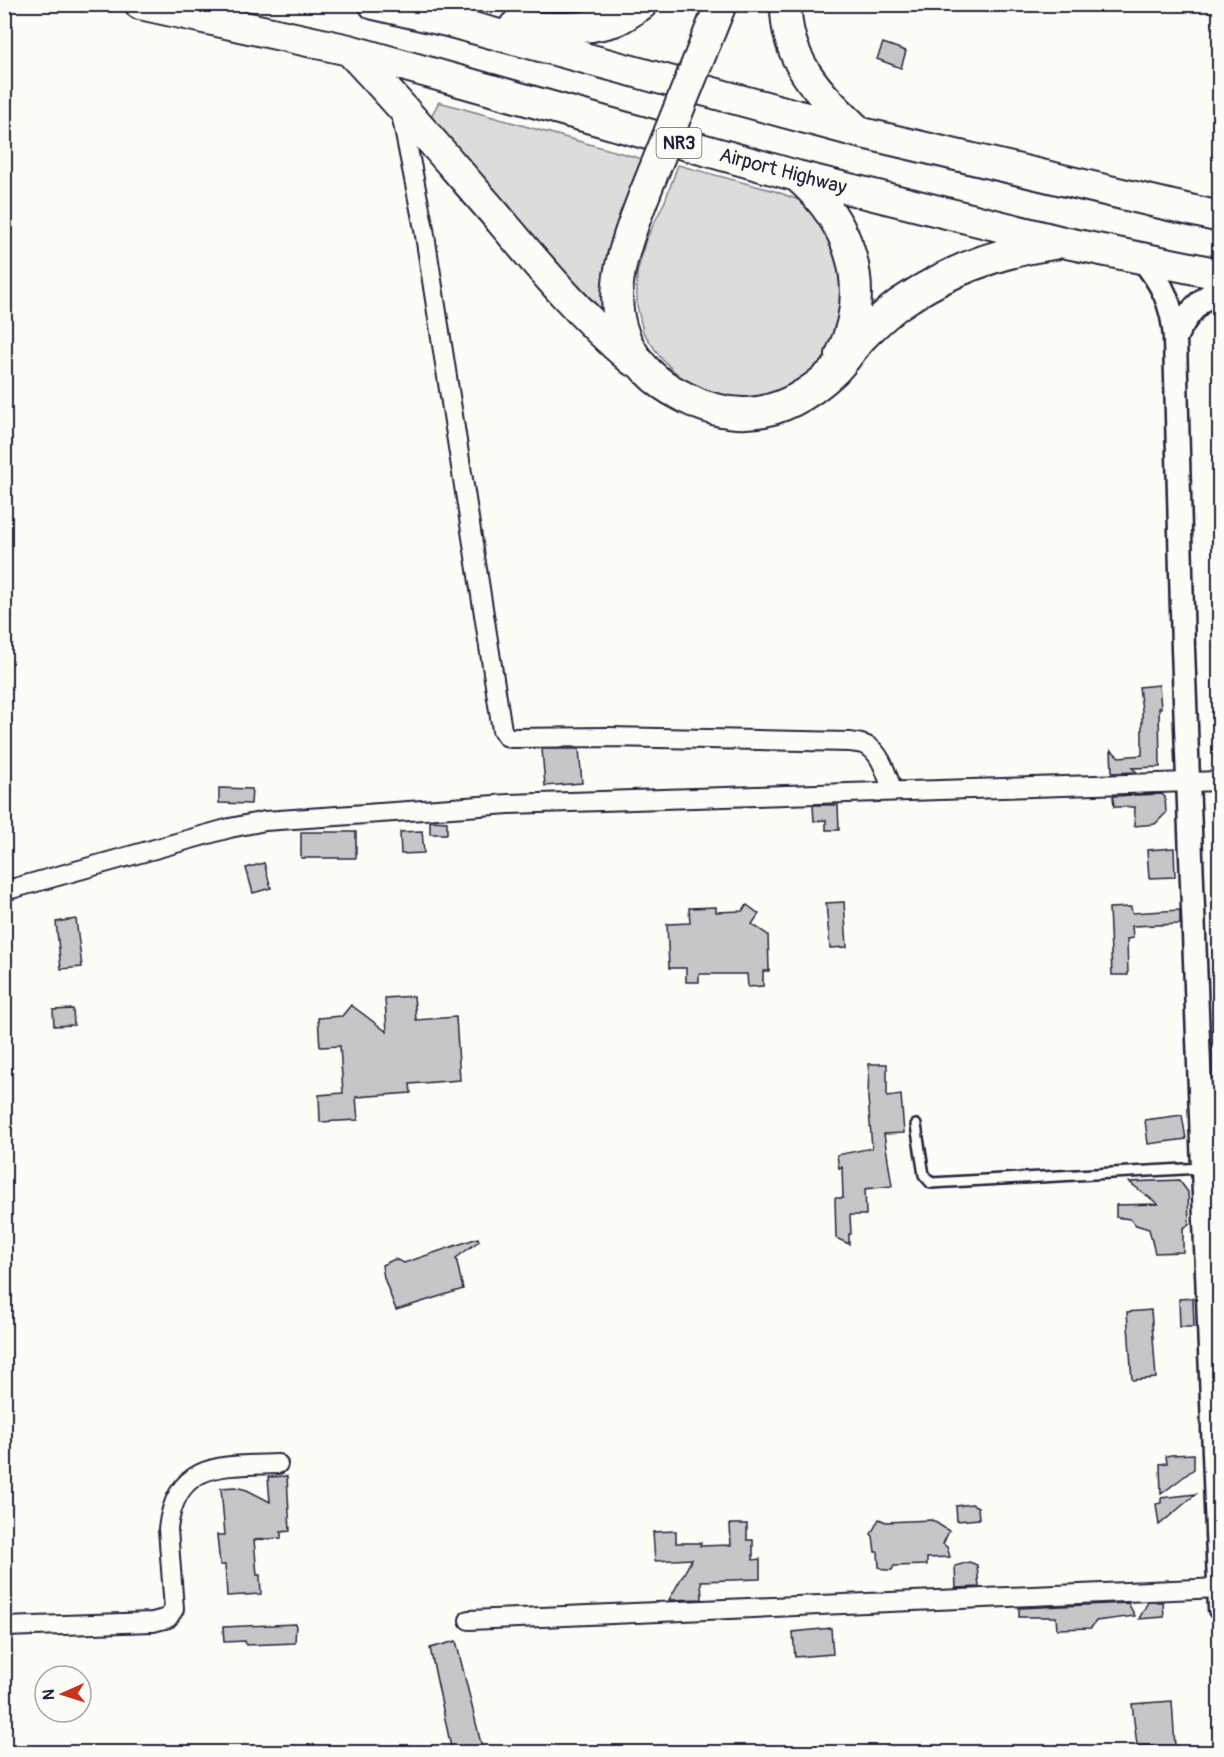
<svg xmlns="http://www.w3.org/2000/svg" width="1224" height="1757" font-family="Pangolin,sans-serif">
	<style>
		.green { fill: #dddcdb; stroke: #807f8b; stroke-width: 1.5 }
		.building { fill: #c6c6c8; stroke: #22223b; stroke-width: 1.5 }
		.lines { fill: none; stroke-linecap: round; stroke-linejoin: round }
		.service-casing { stroke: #22223b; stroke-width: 14 }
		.minor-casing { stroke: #22223b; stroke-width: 22 }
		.tertiary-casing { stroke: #22223b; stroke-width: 27 }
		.trunk-casing { stroke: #22223b; stroke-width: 34 }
		.service { stroke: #fdfcf7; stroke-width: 9 }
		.minor { stroke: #fdfcf7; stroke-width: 18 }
		.tertiary { stroke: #fdfcf7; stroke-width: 22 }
		.trunk { stroke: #fdfcf7; stroke-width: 30 }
		.trunk-bridge-casing { stroke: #22223b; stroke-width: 34; stroke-linecap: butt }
		.trunk-bridge { stroke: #fdfcf7; stroke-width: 30 }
		.labels { text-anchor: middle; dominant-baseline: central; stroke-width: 4.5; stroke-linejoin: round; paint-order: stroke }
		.shield { fill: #fdfcf7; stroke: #646373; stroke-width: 1.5 }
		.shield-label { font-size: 18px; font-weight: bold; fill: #22223b }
		.street-label { font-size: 20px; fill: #22223b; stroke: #fdfcf7 }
	</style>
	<rect width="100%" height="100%" fill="#fdfcf7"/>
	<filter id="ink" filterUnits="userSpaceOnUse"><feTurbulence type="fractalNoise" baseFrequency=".0167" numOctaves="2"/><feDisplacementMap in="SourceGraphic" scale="12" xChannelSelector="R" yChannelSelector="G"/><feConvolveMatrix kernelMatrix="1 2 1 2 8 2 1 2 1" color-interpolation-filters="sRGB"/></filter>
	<g filter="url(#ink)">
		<path class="green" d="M439,102L646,160L605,323L429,120Z
			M678,165L775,191L809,204L824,221L850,281L834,345L819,365L798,384L763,397L735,399L712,394L683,380L661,358L643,332L637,305V274L645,242L665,201Z"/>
		<path class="building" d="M883,43L906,51L901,68L877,59Z
			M1159,685L1161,708H1159L1160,767L1132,768L1137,772L1112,773L1111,750L1119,757L1142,755V710L1139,687Z
			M542,749H579L582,783L545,786Z
			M219,788L252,789L251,804L219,803Z
			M1162,794L1165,797L1166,813L1155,824L1134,826L1135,807H1114L1113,796Z
			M813,805H838L839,830H826V820L814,821Z
			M430,821L447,822V834H430Z
			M422,831L424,853L401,854L400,832Z
			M301,832H356V858H301Z
			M1174,848L1175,877L1149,878L1147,850Z
			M264,863L271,888L253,893L246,868Z
			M844,902L847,947L830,948L826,903Z
			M747,905L759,914L752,924L768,935L769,971H763V986L748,987L747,974H699V982H686V968H669L667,924L690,923L689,908L716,907V912L742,911Z
			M1131,907L1132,913L1180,910V924L1132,926L1133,938L1127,939L1128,975H1112L1109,908Z
			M76,919L82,967L61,969L56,922Z
			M414,996L416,1020L456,1017L460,1080L410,1084L411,1093L356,1097L358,1120L320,1122L319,1095L343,1093L340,1046L320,1047L318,1018L342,1016L351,1005L387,1032L385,998Z
			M73,1009L74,1025L54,1026L53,1010Z
			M869,1064H887V1097L901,1095L904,1133L884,1134L892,1186L865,1189L866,1215H850L851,1234H849V1244L836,1238L835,1198H843L842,1167L839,1168L837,1155L872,1148L868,1098Z
			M1182,1115L1186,1139L1148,1144L1145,1120Z
			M1179,1180L1188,1192L1189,1225L1183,1228V1252L1155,1253L1149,1229L1136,1225L1130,1219L1116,1217V1205L1158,1204L1129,1182Z
			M478,1238L479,1241L456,1258L463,1289L396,1310L384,1278L382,1265L395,1259L404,1263Z
			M1193,1298L1194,1327H1180L1179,1299Z
			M1151,1310L1156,1378L1132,1380L1127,1312Z
			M1194,1454V1469L1161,1494L1160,1464L1167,1463L1166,1456L1171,1455Z
			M287,1476L290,1531L281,1532V1538L254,1540L257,1575H260L261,1594L227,1596L225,1565H220L217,1535H225L221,1488L235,1487L247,1490L270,1502L268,1477Z
			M1196,1494L1159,1525L1156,1504L1161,1503V1498Z
			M972,1504L978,1507L979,1519L957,1521L956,1506Z
			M879,1519L886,1522L932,1520L949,1531L943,1544L947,1547L950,1557L927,1558V1565L894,1566L892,1570H885L879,1567L878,1552H875L873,1536L871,1534Z
			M730,1524H747V1540H753V1560L760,1559V1579L701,1581L702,1599L669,1600L692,1559L655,1561L653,1532L676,1531V1543H701L700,1546L731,1545Z
			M969,1562L977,1565L979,1587L956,1588L955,1566Z
			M1148,1602H1163L1164,1617L1139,1619Z
			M1128,1603L1135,1616L1096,1621L1091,1628L1057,1629L1056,1617H1019V1608Z
			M296,1624L295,1643L246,1645L245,1641L224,1642L223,1627Z
			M831,1628L833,1654L795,1657L793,1632Z
			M456,1641L469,1694L483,1752H452L430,1648Z
			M1172,1701L1175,1746L1137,1745L1132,1704Z"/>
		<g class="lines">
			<g class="service-casing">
				<path id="service" d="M916,1125L924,1175L931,1183L1202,1168"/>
			</g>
			<g class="minor-casing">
				<path id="minor" d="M400,109L424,229L502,730L506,736L511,738L608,737L850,742C856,743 864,743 869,747C882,755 887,777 893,791
					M4,891L230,828L265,821L509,804L1220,781
					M469,1620L1220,1588
					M4,1627L153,1622L168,1618L174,1609L168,1529C176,1460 224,1466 278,1464"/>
			</g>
			<g class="tertiary-casing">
				<path id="tertiary" d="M1141,258C1162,282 1173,306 1175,338L1183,649L1220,1609
					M1175,338C1185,317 1199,299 1220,289"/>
			</g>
			<g class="trunk-casing">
				<path id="trunk" d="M140,4L349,50L797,176L1067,243L1220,274
					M374,4L451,22L858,132L1220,217
					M786,4C785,61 819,93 856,129
					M515,26C548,28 582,31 614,21C623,18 633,10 642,4
					M706,41L721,4
					M349,50C400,103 447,159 495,214C538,265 581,317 632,360
					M797,176C851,223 873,287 841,355
					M645,193C622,253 595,317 647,371C657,382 670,390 684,397C739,426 788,414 833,372C844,362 852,348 862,337C873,326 887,313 899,304C947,271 997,252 1054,244"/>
			</g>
			<use href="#service" class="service"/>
			<use href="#minor" class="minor"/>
			<use href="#tertiary" class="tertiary"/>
			<use href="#trunk" class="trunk"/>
			<g class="trunk-bridge-casing">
				<path id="trunk-bridge" d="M645,193L706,41"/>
			</g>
			<use href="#trunk-bridge" class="trunk-bridge"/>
		</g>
	</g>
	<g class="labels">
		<rect class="shield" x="656.5" y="128" width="45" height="30" rx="4.5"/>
		<g class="shield-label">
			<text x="679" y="143">NR3</text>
		</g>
		<g class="street-label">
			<text transform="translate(783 171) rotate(15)">Airport Highway</text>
		</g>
	</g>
	<rect width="1224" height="1757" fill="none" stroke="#fdfcf7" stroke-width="24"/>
	<rect x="12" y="12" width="1200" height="1733" fill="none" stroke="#22223b" stroke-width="2" filter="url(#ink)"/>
	<g transform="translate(63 1694) rotate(267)"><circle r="28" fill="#fdfcf7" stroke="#a5a5ac" stroke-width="1.5"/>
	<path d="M0-4.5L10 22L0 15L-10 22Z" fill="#c8321e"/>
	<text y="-9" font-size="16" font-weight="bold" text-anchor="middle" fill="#22223b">N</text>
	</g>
</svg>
